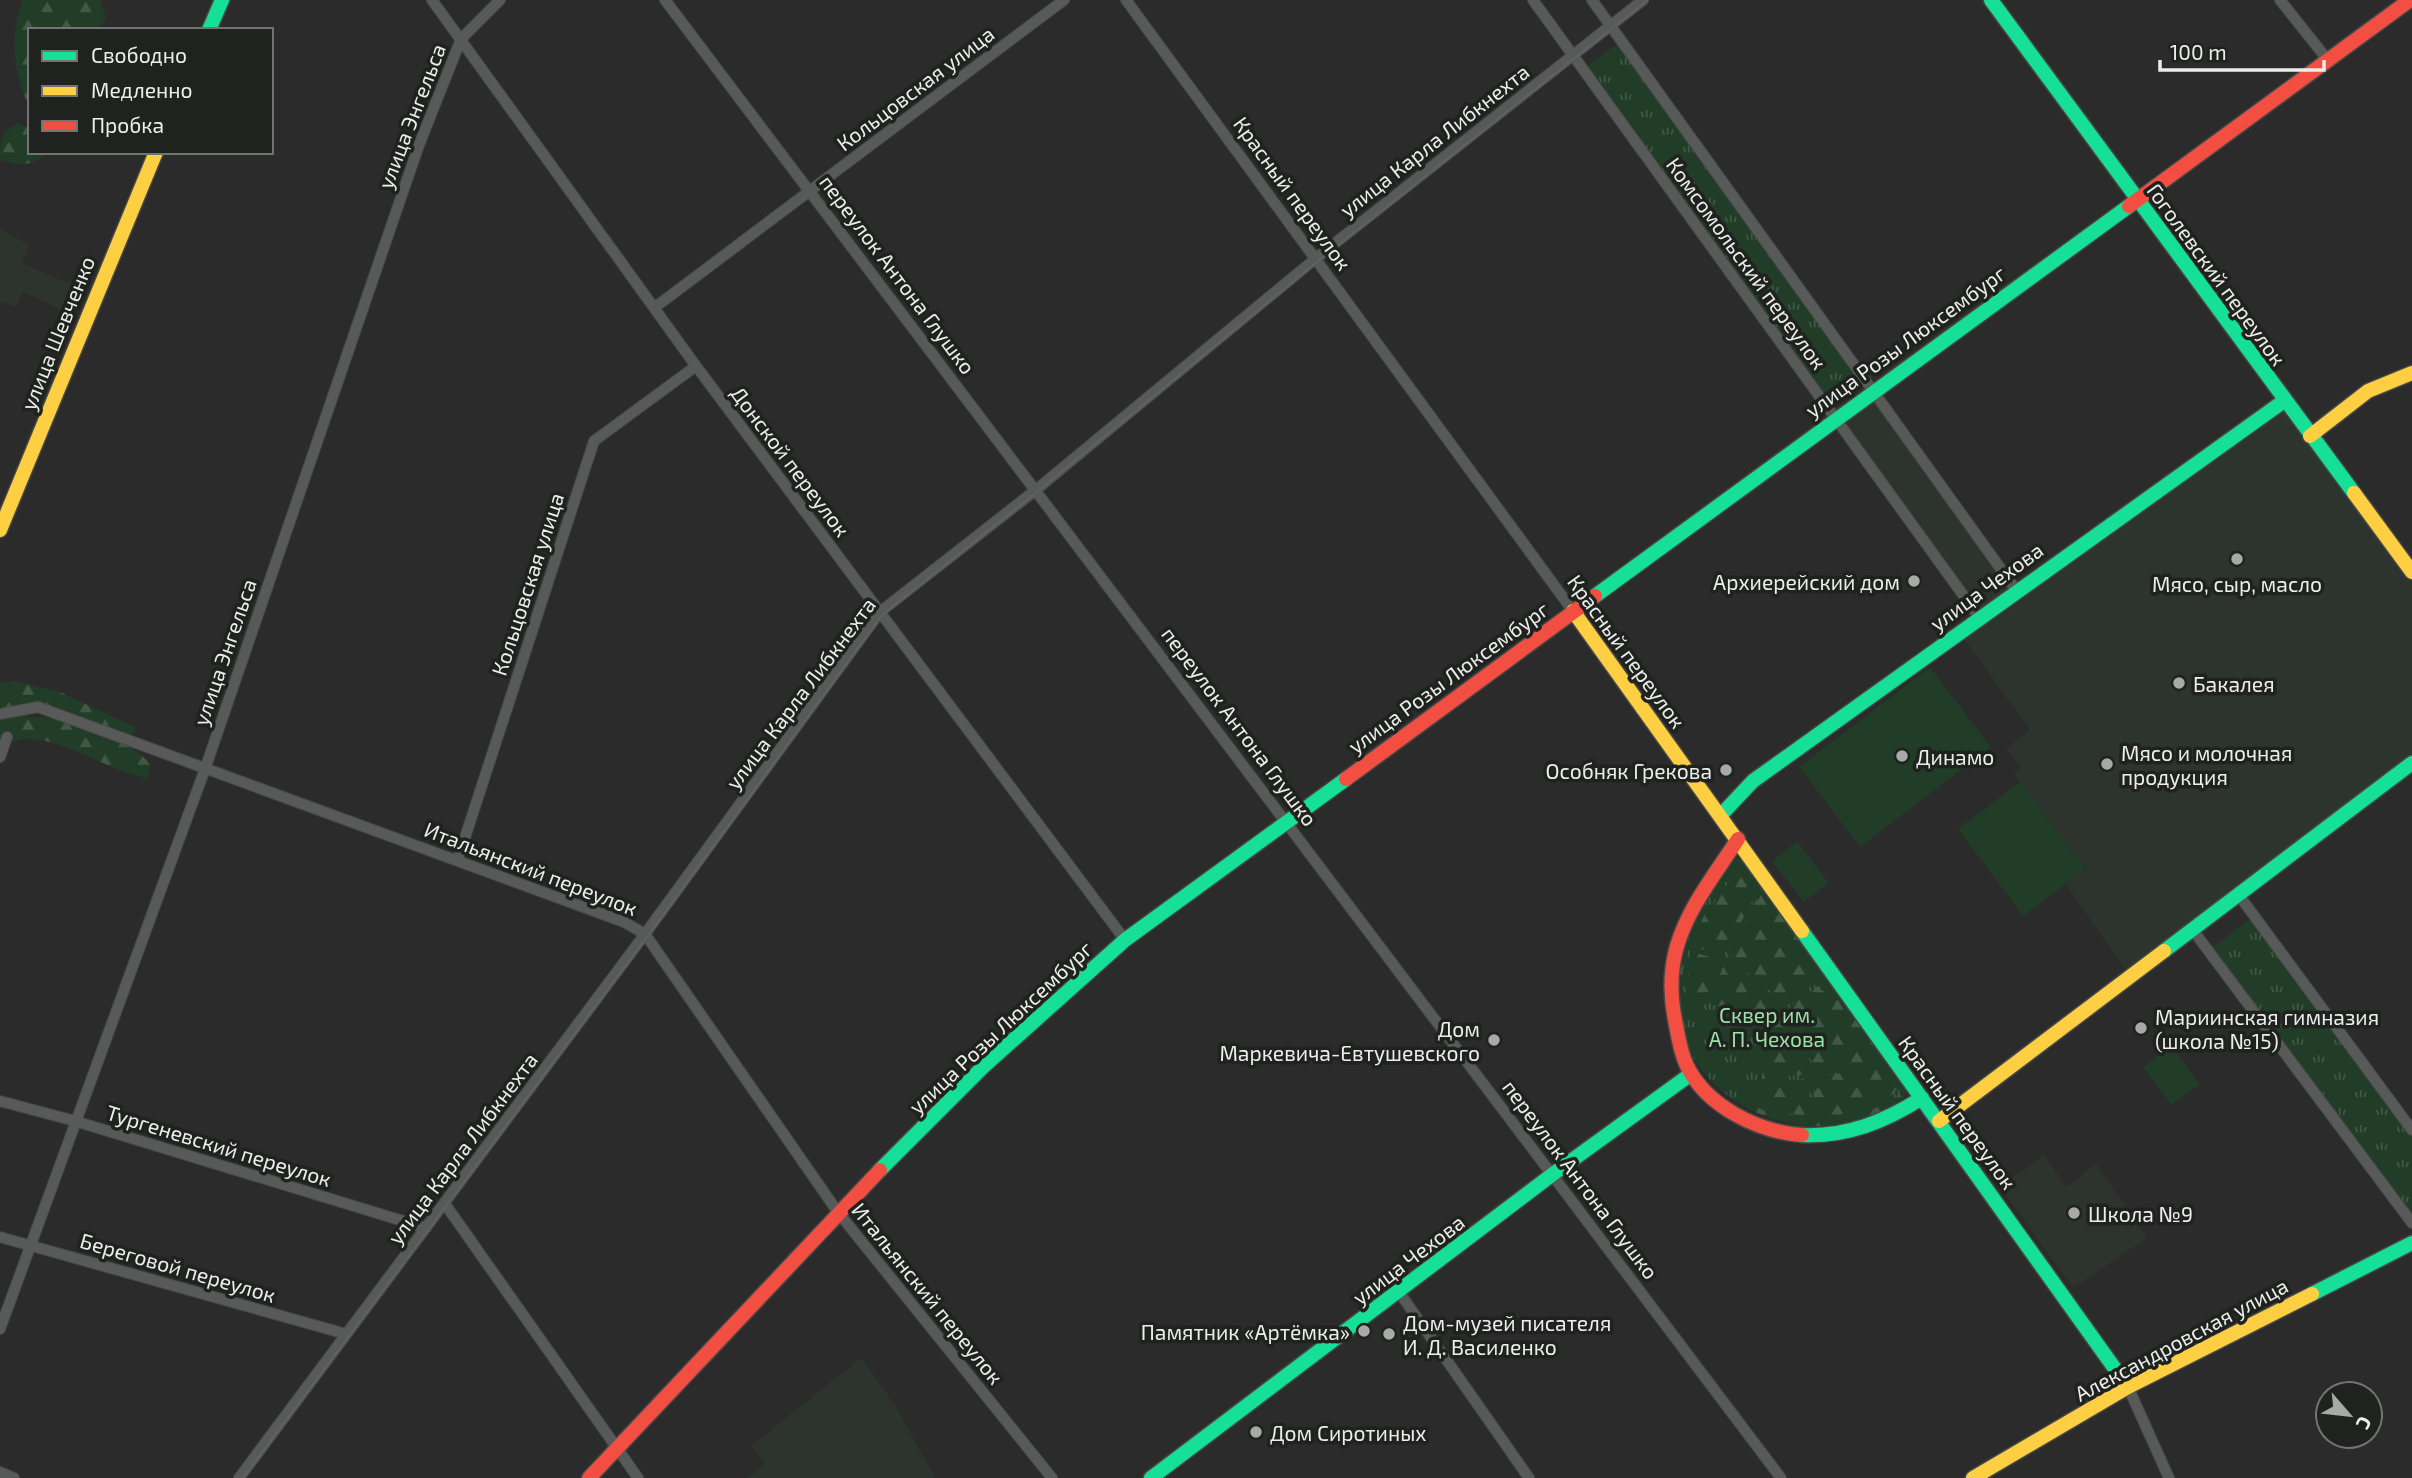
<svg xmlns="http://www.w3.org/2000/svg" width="2412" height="1478" font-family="'Exo 2',sans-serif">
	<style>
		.built { fill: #2d342d }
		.grass { fill: url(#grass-tufts) }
		.forest { fill: url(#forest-firs) }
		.pitch { fill: #213c27 }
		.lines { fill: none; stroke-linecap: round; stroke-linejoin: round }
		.street-casing { stroke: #464846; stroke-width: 12 }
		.fast-casing { stroke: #464846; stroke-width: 17 }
		.slow-casing { stroke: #464846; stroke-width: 17 }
		.jam-casing { stroke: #464846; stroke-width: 17 }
		.street { stroke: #585a59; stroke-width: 10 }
		.fast { stroke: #16e098; stroke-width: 14 }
		.slow { stroke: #ffcf43; stroke-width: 14 }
		.jam { stroke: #f24e42; stroke-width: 14 }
		.tram { stroke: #606160; stroke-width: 2 }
		.poi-dot { fill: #a8aaa8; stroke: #1f221f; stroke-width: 2.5 }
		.labels { text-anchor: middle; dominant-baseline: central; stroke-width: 7; stroke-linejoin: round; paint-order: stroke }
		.street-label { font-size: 21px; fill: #eceeec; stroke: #1f221f }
		.poi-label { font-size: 21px; fill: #eceeec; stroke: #1f221f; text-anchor: start }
		.park-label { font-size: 21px; fill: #9be1a7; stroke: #1f221f }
	</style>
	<defs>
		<pattern id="grass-tufts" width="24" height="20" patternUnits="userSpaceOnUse" patternTransform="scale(1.75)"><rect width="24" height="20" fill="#213c27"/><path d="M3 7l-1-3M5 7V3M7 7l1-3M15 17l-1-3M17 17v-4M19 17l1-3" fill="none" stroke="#415846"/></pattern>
		<pattern id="forest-firs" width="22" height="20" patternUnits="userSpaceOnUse" patternTransform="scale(1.75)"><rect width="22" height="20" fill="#213c27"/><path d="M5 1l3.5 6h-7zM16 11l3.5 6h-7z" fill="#415846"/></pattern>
	</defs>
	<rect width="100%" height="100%" fill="#2a2b2a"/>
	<path class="built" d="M0,229L29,245L22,263L75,286L65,312L23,292L16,307L0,301Z
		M1873,390L2016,590L2284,401L2412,572V763L2130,976L2066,885L2086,868L2014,775L2021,768L2006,749L2030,730L1959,632L1979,617L1836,418Z
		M2044,1155L2066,1187L2096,1164L2147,1238L2073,1288L2000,1187Z
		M861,1358L897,1408L935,1478H746L765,1464L751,1446Z"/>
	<path class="grass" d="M1617,44L1862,383L1831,405L1587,66Z
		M1736,858L1745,861L1908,1091C1900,1107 1880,1113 1864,1118C1785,1147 1686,1095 1676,1007C1674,990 1677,966 1680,949C1684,930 1718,881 1730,861Z
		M2254,916L2412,1130V1223L2208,951Z"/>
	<path class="forest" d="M23,0H100L106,17L98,30H30V108C13,76 9,33 23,0Z
		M30,121V152H48C32,167 20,166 0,160C0,141 0,132 18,123L26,127Z
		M15,681L62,693L137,728L131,735L44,711L26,712L24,716C33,718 43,716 52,719C79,726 137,742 151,766L147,778C109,772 54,732 19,740C12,741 6,747 0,750V683Z
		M1736,860L1737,863C1698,900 1680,952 1681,1005L1677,1007C1678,954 1681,940 1709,894C1717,880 1723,870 1736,860Z
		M1739,868L1748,872L1760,887L1725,952L1718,954L1691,946L1704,916Z
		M1763,891L1816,965L1807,971L1811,977L1780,1001C1769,987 1733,966 1729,954Z
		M1690,951L1716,959L1719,964L1704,1002L1686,1004Z
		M1729,965L1776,1004L1749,1025L1731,1010L1709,1003L1723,967Z
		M1830,985L1885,1060L1819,1072C1809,1064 1797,1025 1787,1009L1818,986L1822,991Z
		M1783,1012L1800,1043L1808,1069L1805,1074L1762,1079L1763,1054L1756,1034Z
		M1889,1065L1900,1082C1895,1106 1835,1117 1814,1117L1815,1082L1819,1077Z
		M1805,1079L1810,1082L1809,1117L1786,1113L1753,1100L1761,1084Z
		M1905,1087L1906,1094C1862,1133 1797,1135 1747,1108L1750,1104C1791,1124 1832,1126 1874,1109C1885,1104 1899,1098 1905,1087Z"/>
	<path class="pitch" d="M1930,667L1991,747L1860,847L1799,767Z
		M2020,782L2086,869L2023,916L1958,829Z
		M1797,841L1829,883L1804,902L1772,861Z
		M2171,1046L2200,1084L2172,1105L2143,1067Z"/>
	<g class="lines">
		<g class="street-casing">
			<path id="street" d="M432,0L696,366L1125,940
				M665,0L1781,1478
				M1126,0L1573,611
				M1533,0L1979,617
				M1592,0L2016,590
				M2280,0L2327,59
				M654,308L1064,0
				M0,714L38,707L624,922L645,934L837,1211L1052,1478
				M0,757L7,737
				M458,859L594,441L696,366
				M2238,894L2412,1130
				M2192,929L2412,1223
				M0,1101L75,1121L426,1228
				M445,1204L638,1478
				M0,1237L346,1334
				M1399,1292L1529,1478
				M0,1329L205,769L419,145L461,39L500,0
				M2128,1387L2169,1478
				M0,1472L14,1478
				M239,1478L645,934L880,612L1037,489L1315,259L1643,0"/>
		</g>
		<g class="fast-casing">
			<path id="fast" d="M1991,0L2354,493
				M209,30L222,0
				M1595,596L2129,206
				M1721,815L1753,781L2284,401
				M1802,931L2128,1387
				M2164,951L2412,763
				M1802,1135C1847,1137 1884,1122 1922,1098
				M880,1170L983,1067L1125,940L1346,779
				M2312,1294L2412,1243
				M1151,1478L1553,1174L1691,1074"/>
		</g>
		<g class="slow-casing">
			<path id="slow" d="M2310,436L2368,391L2412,373
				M2354,493L2412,572
				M0,530L156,152
				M1573,611L1802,931
				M1939,1121L2164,951
				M1973,1478L2128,1387L2312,1294"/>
		</g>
		<g class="jam-casing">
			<path id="jam" d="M2129,206L2410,0
				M1346,779L1595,596
				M1738,839C1716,873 1689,906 1677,946C1670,970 1670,995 1675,1020C1678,1035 1680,1052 1687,1066C1707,1107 1759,1132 1802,1135
				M589,1478L880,1170"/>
		</g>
		<use href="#street" class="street"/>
		<use href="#fast" class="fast"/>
		<use href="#slow" class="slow"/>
		<use href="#jam" class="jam"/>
		<path class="tram" d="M243,1478L647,937L882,615L1038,491L1317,262L1648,0"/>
	</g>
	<g class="poi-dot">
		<circle cx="2237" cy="559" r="7"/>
		<circle cx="1914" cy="581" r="7"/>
		<circle cx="2179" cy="683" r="7"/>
		<circle cx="1902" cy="756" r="7"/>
		<circle cx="2107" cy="764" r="7"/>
		<circle cx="1726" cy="770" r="7"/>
		<circle cx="2141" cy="1028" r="7"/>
		<circle cx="1494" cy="1040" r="7"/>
		<circle cx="2074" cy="1213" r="7"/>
		<circle cx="1364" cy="1331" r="7"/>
		<circle cx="1389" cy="1334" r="7"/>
		<circle cx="1256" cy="1432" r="7"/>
	</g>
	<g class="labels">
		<g class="street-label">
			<text transform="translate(915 88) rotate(-37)">Кольцовская улица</text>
			<text transform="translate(411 116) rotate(-69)">улица Энгельса</text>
			<text transform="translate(1434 140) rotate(-38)">улица Карла Либкнехта</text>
			<text transform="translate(1293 193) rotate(54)">Красный переулок</text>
			<text transform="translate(1747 263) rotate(54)">Комсомольский переулок</text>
			<text transform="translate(898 274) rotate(53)">переулок Антона Глушко</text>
			<text transform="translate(2217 274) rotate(54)">Гоголевский переулок</text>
			<text transform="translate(57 333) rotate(-68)">улица Шевченко</text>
			<text transform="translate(1905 341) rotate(-36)">улица Розы Люксембург</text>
			<text transform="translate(791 461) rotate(53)">Донской переулок</text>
			<text transform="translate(527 584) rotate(-72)">Кольцовская улица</text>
			<text transform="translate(1986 586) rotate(-36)">улица Чехова</text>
			<text transform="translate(1627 651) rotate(54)">Красный переулок</text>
			<text transform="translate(224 652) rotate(-71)">улица Энгельса</text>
			<text transform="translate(1448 677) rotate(-36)">улица Розы Люксембург</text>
			<text transform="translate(800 693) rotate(-53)">улица Карла Либкнехта</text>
			<text transform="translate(1240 726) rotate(53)">переулок Антона Глушко</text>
			<text transform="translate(531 868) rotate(21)">Итальянский переулок</text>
			<text transform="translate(1000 1027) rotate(-43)">улица Розы Люксембург</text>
			<text transform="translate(1958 1112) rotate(54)">Красный переулок</text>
			<text transform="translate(219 1145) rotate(17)">Тургеневский переулок</text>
			<text transform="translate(462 1148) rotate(-53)">улица Карла Либкнехта</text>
			<text transform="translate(1581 1179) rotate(53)">переулок Антона Глушко</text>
			<text transform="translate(1408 1259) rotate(-37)">улица Чехова</text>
			<text transform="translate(178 1267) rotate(16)">Береговой переулок</text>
			<text transform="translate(928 1293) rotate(51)">Итальянский переулок</text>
			<text transform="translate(2181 1339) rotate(-28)">Александровская улица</text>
		</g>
		<g class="poi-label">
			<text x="1900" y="581" text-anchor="end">Архиерейский дом</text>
			<text x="2237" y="583" text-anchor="middle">Мясо, сыр, масло</text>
			<text x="2193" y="683">Бакалея</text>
			<text x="2121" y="752">Мясо и молочная<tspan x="2121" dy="24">продукция</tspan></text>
			<text x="1916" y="756">Динамо</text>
			<text x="1712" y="770" text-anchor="end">Особняк Грекова</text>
			<text x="2155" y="1016">Мариинская гимназия<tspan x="2155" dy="24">(школа №15)</tspan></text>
			<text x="1480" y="1028" text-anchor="end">Дом<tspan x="1480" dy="24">Маркевича-Евтушевского</tspan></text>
			<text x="2088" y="1213">Школа №9</text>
			<text x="1403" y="1322">Дом-музей писателя<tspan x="1403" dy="24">И. Д. Василенко</tspan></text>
			<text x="1350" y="1331" text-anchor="end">Памятник «Артёмка»</text>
			<text x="1270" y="1432">Дом Сиротиных</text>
		</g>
		<g class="park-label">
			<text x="1767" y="1014">Сквер им.<tspan x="1767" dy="24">А. П. Чехова</tspan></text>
		</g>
	</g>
	<rect x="28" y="28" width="245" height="126" fill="#1f221f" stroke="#717471" stroke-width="2"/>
	<rect x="42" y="51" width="35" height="10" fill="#16e098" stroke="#717471" stroke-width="2"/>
	<text x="91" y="63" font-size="21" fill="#eceeec">Свободно</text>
	<rect x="42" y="86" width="35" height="10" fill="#ffcf43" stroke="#717471" stroke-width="2"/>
	<text x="91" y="98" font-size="21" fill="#eceeec">Медленно</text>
	<rect x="42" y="121" width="35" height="10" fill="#f24e42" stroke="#717471" stroke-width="2"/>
	<text x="91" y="133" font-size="21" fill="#eceeec">Пробка</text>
	<g transform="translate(2349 1415) rotate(118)"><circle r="33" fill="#1f221f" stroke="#717471" stroke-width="2"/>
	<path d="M0-5L12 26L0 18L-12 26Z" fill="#a8aaa8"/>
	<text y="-10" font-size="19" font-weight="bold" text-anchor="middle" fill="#eceeec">С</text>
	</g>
	<path d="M2160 60v10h164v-10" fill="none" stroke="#eceeec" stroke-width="3.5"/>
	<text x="2170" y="60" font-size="21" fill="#eceeec" stroke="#1f221f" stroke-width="5" paint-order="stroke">100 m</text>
</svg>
